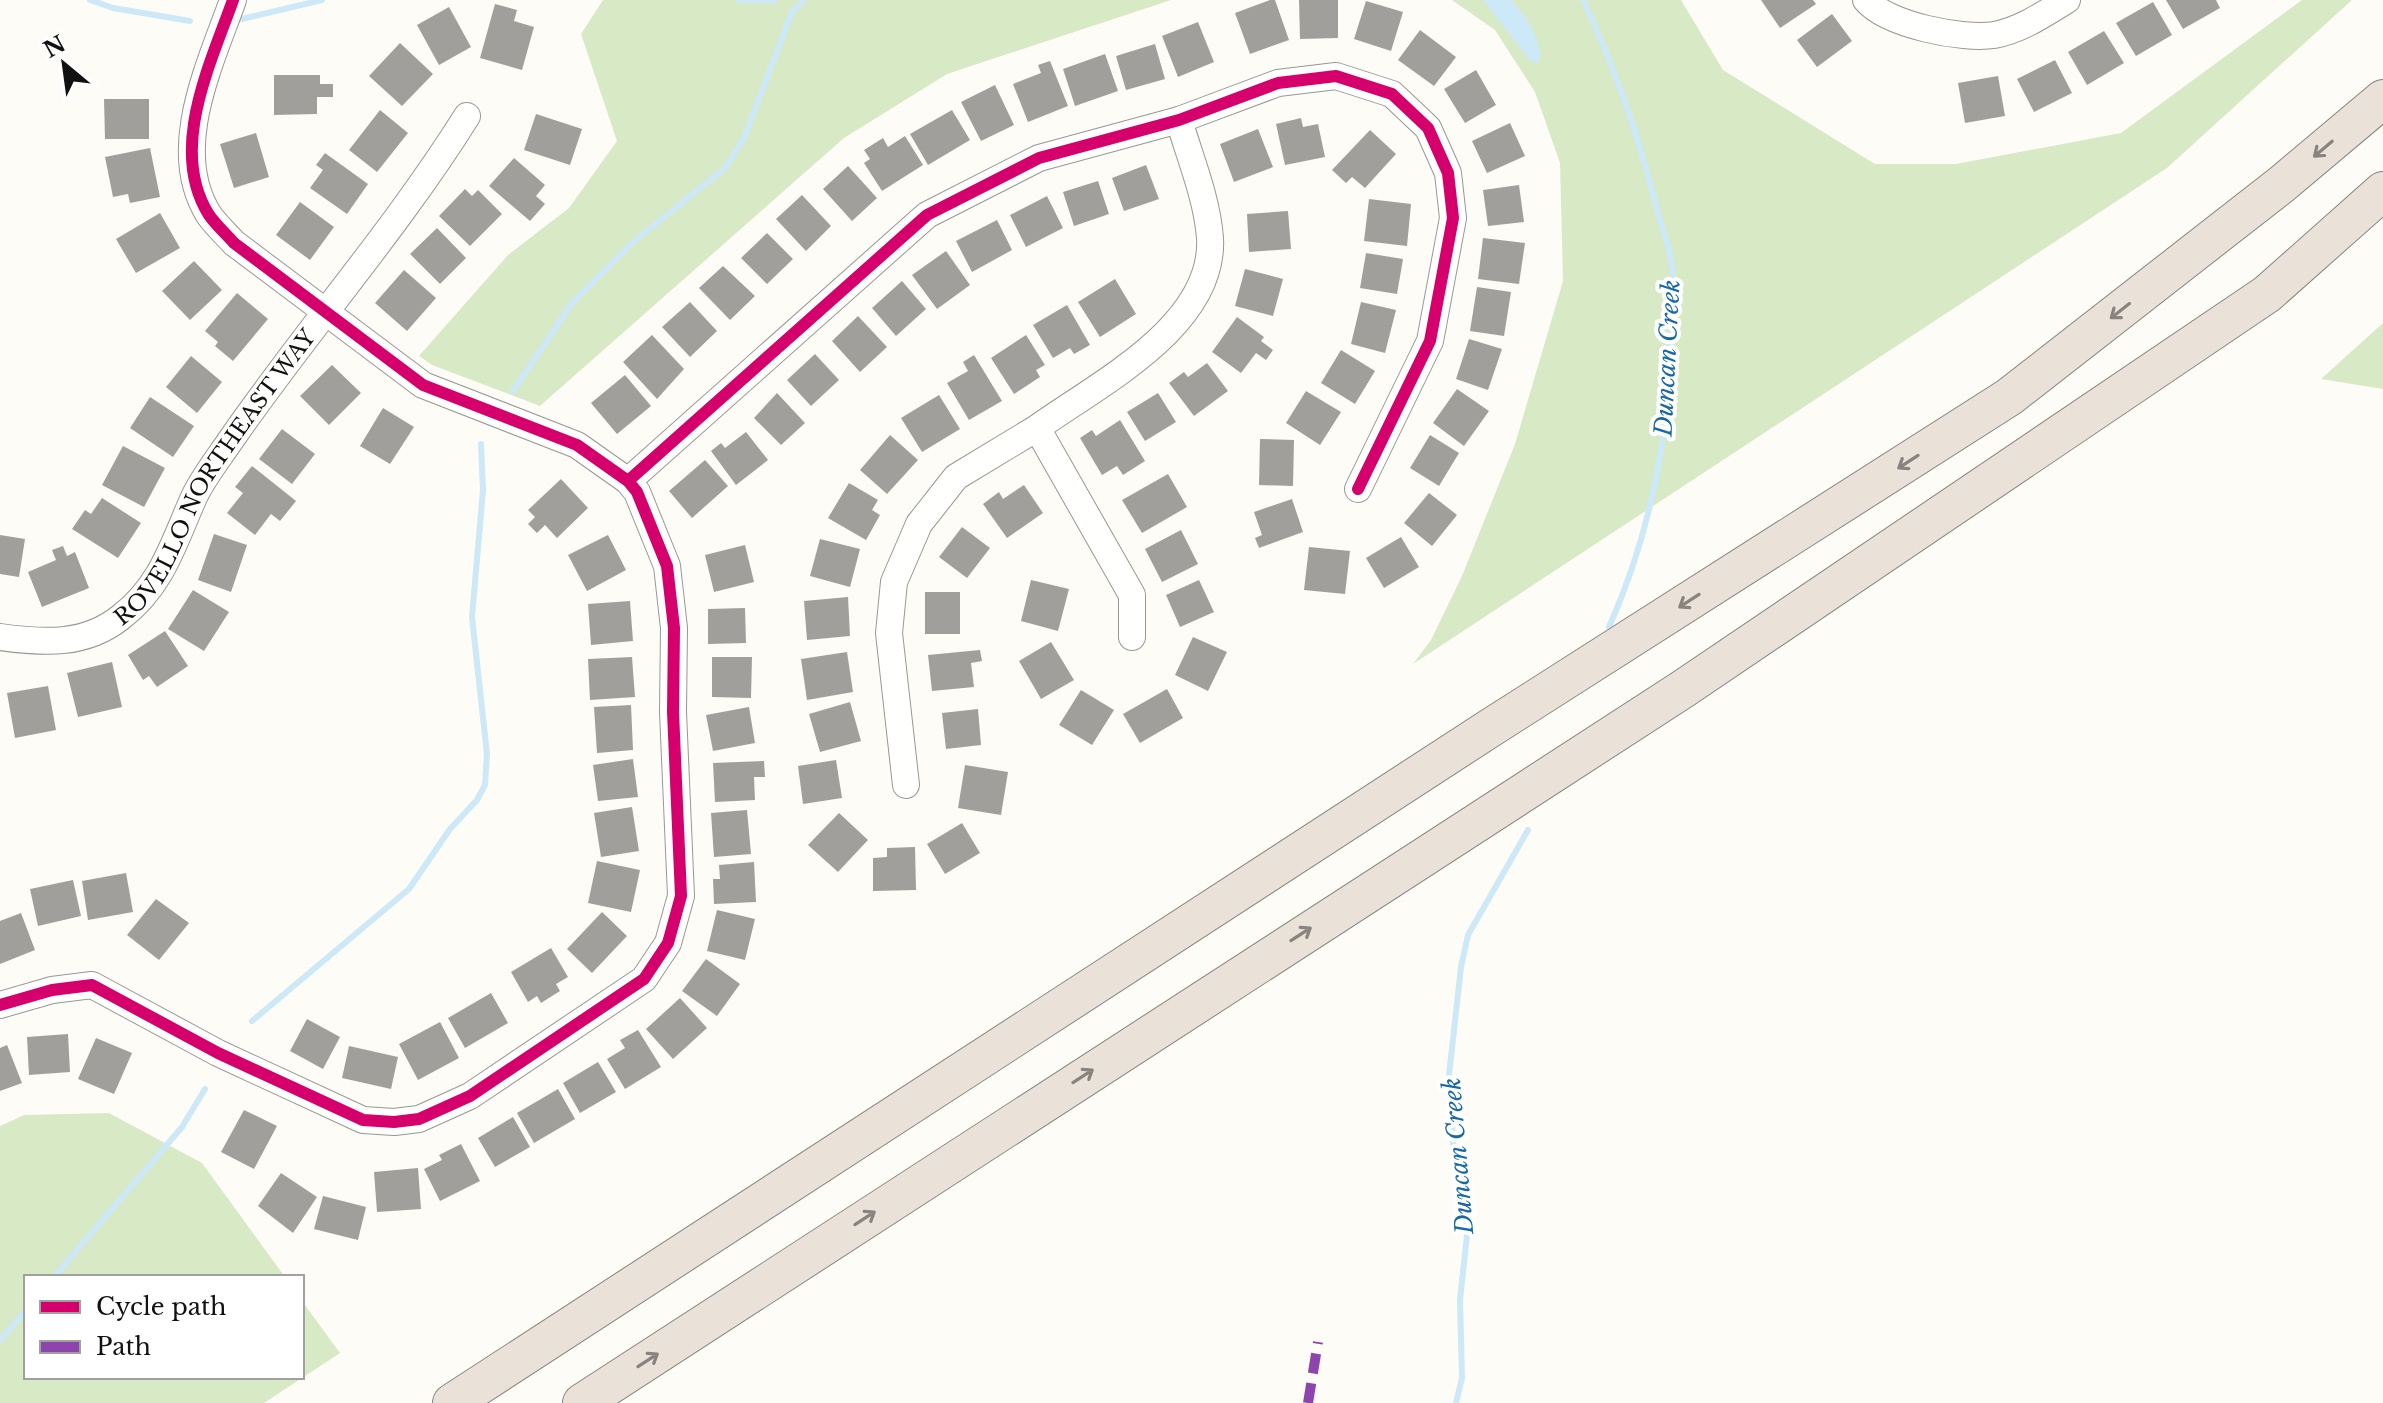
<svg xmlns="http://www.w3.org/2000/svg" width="2383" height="1403" font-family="'Libre Baskerville',serif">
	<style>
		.forest { fill: #d8eac5 }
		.water { fill: #cde8f7 }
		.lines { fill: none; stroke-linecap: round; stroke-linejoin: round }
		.stream { stroke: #cde8f7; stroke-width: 6 }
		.building { fill: #a19f9c }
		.minor-casing { stroke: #979795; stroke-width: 28 }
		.highway-casing { stroke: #858482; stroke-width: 40 }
		.minor { stroke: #fffffe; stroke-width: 26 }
		.highway { stroke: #eae1d8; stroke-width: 38 }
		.quiet { stroke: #8e44ad; stroke-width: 10; stroke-dasharray: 20 10; stroke-linecap: butt }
		.cycleway-casing { stroke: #fff; stroke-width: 17 }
		.cycleway { stroke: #d6006c; stroke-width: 12 }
		.oneway { stroke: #88837e }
		.labels { text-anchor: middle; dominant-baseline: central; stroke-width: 8; stroke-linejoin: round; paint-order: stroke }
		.street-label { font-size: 22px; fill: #111; stroke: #fff }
		.water-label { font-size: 24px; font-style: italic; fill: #1768a6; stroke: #fff }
	</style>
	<rect width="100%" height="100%" fill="#fdfcf7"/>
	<path class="forest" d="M603,0H1171L947,74L844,138L540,406L432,365L419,356L508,255L569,208L617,141L581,34Z
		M1452,0H1681L1723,70L1875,164H1956L2121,133L2302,0H2352L2167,168L1413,664L1431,640L1462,576L1515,444L1563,281L1560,163L1535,92L1495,30Z
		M2383,323V389L2321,379Z
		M109,1113L202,1163L285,1277H26V1377H302V1301L340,1353L264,1403H0V1126L24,1115Z"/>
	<path class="water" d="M1483,0H1511C1528,16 1537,35 1541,58L1537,63L1530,61Z"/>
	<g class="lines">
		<path class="stream" d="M90,0L113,8L190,21
			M739,0H775
			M1583,0C1615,67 1638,134 1656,206C1661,225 1669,245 1672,265C1674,284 1671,306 1671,326C1670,430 1652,531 1609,627
			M242,19L322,0
			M513,391L572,303L633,242L725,168L744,138L792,12L804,0
			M252,1021L409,889L450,829L477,800L485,785L487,754L472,617L483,490L481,444
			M54,1277L182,1127L205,1089
			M0,1340L26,1310
			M1456,1403L1462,1378L1460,1300L1467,1235L1466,1207L1454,1157L1449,1075L1461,967L1468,935L1528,830"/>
	</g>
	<path class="building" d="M1270,0H1275L1289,40L1250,54L1235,13Z
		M1299,0H1338V38L1300,39Z
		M1761,0H1813L1816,4L1780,28Z
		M2166,0H2216L2220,8L2183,29Z
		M1366,1L1403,12L1391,51L1354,39Z
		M2153,2L2172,35L2136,56L2116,23Z
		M495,4L517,10L514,21L534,27L522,70L480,58Z
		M449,7L471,47L439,65L417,25Z
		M1832,14L1852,41L1817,67L1797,40Z
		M1198,22L1214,62L1178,77L1162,36Z
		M1420,30L1456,57L1434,86L1398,60Z
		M2104,31L2124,63L2087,85L2068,52Z
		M400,43L433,74L402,106L369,76Z
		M1155,44L1165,79L1126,90L1116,56Z
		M1105,54L1118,91L1075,106L1063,69Z
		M2055,60L2072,93L2034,112L2017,79Z
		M1050,61L1068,106L1028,122L1013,84L1041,73L1038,65Z
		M1476,70L1496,105L1465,123L1444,89Z
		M274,75H320V84H333V97H317V114L274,115Z
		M1998,76L2005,116L1965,123L1958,83Z
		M995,85L1014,125L981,141L961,102Z
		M104,99H149V139H105Z
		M380,110L408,133L377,172L349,150Z
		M952,110L970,140L928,165L910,134Z
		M536,114L582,129L570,165L524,150Z
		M1301,118L1303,127L1318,124L1325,157L1285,165L1276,124Z
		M1510,123L1525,156L1487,173L1472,141Z
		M1258,129L1273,167L1234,182L1220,144Z
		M1370,130L1396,154L1365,188L1352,177L1346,183L1332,170Z
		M256,133L269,177L234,188L220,144Z
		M905,136L923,165L882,191L864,163L870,159L864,150L883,138L888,147Z
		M150,148L160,197L130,203L128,194L113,197L105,157Z
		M325,153L368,184L347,214L310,188L323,170L316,165Z
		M514,158L545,185L536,196L545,204L530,221L489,186Z
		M1146,165L1159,199L1124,211L1112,178Z
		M848,166L877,198L852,221L823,189Z
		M1098,181L1109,214L1074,226L1063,192Z
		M1519,185L1524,222L1488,226L1483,190Z
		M465,189L472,196L478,190L502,214L470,246L439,216Z
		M802,195L831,226L806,251L776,219Z
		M1047,196L1063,228L1026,247L1010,215Z
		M1369,199L1411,204L1407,246L1364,241Z
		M300,202L334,227L310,260L276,235Z
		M1288,211L1291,249L1249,252L1247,214Z
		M160,213L180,248L136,273L116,239Z
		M997,220L1012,250L972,272L956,241Z
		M437,228L466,258L440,284L410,254Z
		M767,233L793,259L767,284L741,258Z
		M1483,238L1525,243L1519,284L1478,279Z
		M946,251L970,285L937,309L912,275Z
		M1366,253L1403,259L1397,294L1360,288Z
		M194,261L222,290L190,320L162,291Z
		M723,266L755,296L730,320L699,288Z
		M1245,269L1283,279L1273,316L1235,306Z
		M404,270L436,298L407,331L375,303Z
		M1115,279L1136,314L1100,337L1078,302Z
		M902,281L926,309L896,336L872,308Z
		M1477,287L1511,292L1504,336L1470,331Z
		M237,293L268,319L233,361L215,346L218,342L205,331Z
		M690,302L717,331L690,357L662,327Z
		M1361,302L1396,310L1385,353L1351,344Z
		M1067,305L1090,345L1074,354L1070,348L1053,358L1033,325Z
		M858,316L887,347L860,372L832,341Z
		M1237,317L1264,337L1261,341L1273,350L1266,360L1256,353L1241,373L1212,352Z
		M652,335L684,369L657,399L623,362Z
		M1026,335L1045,365L1036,370L1040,377L1014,394L991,358Z
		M1469,339L1502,349L1488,390L1456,379Z
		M1341,350L1375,371L1355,404L1321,383Z
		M815,354L839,380L811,406L787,380Z
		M974,355L1002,401L969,420L947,383L968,371L963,362Z
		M191,356L222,382L197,413L166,387Z
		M1207,363L1228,391L1194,416L1169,383L1184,372L1188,377Z
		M332,365L361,393L329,425L300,396Z
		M625,375L651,406L617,434L591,403Z
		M1457,389L1489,411L1464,446L1433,423Z
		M1306,391L1341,412L1320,445L1286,423Z
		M777,393L805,423L781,445L754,418Z
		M1158,393L1176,422L1145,441L1127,412Z
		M939,395L960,429L922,452L901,418Z
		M150,397L194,426L173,457L130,428Z
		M383,408L414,427L390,464L360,446Z
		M1120,420L1145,461L1123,475L1117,466L1102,475L1080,438L1092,430L1096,436Z
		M282,429L315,454L292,484L259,459Z
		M746,432L768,460L736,485L711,451L721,443L725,448Z
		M890,435L918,460L887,494L860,470Z
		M1430,435L1459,453L1439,486L1410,468Z
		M1260,439L1294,440L1293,486L1259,485Z
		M123,446L165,468L144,507L102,485Z
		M705,460L728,486L692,518L669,491Z
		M252,466L296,501L280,521L271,514L255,535L227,513L243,493L235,487Z
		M1168,474L1187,507L1142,533L1122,500Z
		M561,479L588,508L557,538L545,525L537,533L528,524L535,517L528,510Z
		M849,483L878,500L872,510L880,515L866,540L828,518Z
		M1024,485L1043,513L1007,538L983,504L999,492L1003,499Z
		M1429,493L1457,515L1432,546L1404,523Z
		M102,498L141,523L118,558L72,529L85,510L91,514Z
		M1292,499L1303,532L1259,548L1255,538L1262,535L1254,512Z
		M962,527L990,548L967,578L939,557Z
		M1181,530L1198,564L1162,582L1145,549Z
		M214,534L247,545L231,592L198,580Z
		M0,535L25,539L19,577L0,574Z
		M608,535L626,570L587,591L568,555Z
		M1401,537L1419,567L1384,588L1366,558Z
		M820,539L860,549L850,587L810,576Z
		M745,545L754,582L714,592L705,555Z
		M63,546L67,556L75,552L89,588L42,607L28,572L56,560L52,550Z
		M1309,547L1350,551L1345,594L1304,590Z
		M1031,580L1069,589L1058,631L1021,621Z
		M1199,580L1214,612L1180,627L1166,595Z
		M193,590L229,612L204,651L168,629Z
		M925,592H960V634H925Z
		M848,597L850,636L807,640L804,601Z
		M630,601L633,641L591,645L588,604Z
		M745,608L746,643L708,644V609Z
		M165,631L188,666L157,687L149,676L143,680L128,655Z
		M1193,637L1227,652L1208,691L1175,675Z
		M1051,642L1074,680L1041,699L1019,661Z
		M980,650L982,661L971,663L974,687L932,691L928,655Z
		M847,652L853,692L807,700L801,659Z
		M632,657L635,697L590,700L588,659Z
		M712,657H752L751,698L712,697Z
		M112,662L122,707L78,717L67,673Z
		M48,686L56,730L15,738L7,693Z
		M1167,689L1183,718L1140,743L1123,714Z
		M1081,690L1114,710L1092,745L1059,725Z
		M850,702L861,741L820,752L809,714Z
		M631,705L633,750L597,753L594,707Z
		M749,707L755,743L713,751L706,715Z
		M978,709L981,745L946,749L942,713Z
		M633,759L638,797L598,801L593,765Z
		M836,760L842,798L803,804L798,766Z
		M764,761L765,777H754L755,800L715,802L713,763Z
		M965,765L1008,772L1001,815L958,808Z
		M632,807L639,851L601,857L594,813Z
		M747,810L751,854L714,857L711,813Z
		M839,813L868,840L838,872L808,845Z
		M962,823L980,853L945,874L927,844Z
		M915,847L916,890L873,891V858L887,857V848Z
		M597,861L640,870L631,912L588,903Z
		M754,862L756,902L714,904L713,879H720L719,865Z
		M126,873L133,912L88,920L82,881Z
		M73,880L81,916L38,926L30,889Z
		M156,899L189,923L159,960L127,935Z
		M717,910L755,919L745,960L707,951Z
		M602,912L627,936L592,973L567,949Z
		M21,913L35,950L0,964V921Z
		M551,948L568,977L556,984L560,991L541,1003L537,996L528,1002L511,972Z
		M706,959L740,984L717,1016L682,991Z
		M491,993L508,1023L465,1048L448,1018Z
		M680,998L707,1028L673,1059L646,1029Z
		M307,1019L340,1037L323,1069L290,1051Z
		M440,1022L459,1058L418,1080L399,1044Z
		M638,1030L661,1067L625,1089L607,1059L625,1048L620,1040Z
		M68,1034L70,1072L29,1075L27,1037Z
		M96,1038L132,1053L114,1094L78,1079Z
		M7,1045L22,1083L0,1091V1048Z
		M349,1046L398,1057L391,1089L342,1078Z
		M598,1062L616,1092L580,1113L563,1083Z
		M558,1089L575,1119L534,1143L517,1113Z
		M244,1110L277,1126L254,1169L221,1152Z
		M513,1117L530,1147L495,1167L478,1138Z
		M461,1144L480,1181L440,1201L424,1169L442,1160L439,1155Z
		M418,1168L421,1209L377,1212L374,1172Z
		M281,1173L317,1197L293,1233L258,1206Z
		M323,1196L366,1207L358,1240L314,1229Z"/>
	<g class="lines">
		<g class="minor-casing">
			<g id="minor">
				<path d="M233,0C210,65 168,150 209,215C216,225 226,234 234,243L423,385L577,445L628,481L927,215L1039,158L1179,120L1278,83L1336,76L1392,94L1428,128L1448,173L1453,218L1430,341L1358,489"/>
				<path d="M1866,0C1887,25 1963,40 1994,35C2021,30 2044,14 2067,0"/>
				<path id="s1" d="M0,637C43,643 85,646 121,617C163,585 174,541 195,495C204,477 217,460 228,444C305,332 395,231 467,116"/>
				<path d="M1132,637V595L1037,428C1098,384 1215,326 1210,238C1207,198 1190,158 1179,120"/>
				<path d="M906,785L889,633L894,582L919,524L956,477L1037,428"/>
				<path d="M0,1005L52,990L92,985L218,1053L363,1120L394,1122L419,1119L470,1096L644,979L668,943L681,896L673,712L674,628L667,566L637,492L628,481"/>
			</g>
		</g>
		<g class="highway-casing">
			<path id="highway" d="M452,1403L1487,730L2009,397L2282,184L2383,99
				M582,1403L1683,689L2267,294L2383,191"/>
		</g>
		<use href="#minor" class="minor"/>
		<use href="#highway" class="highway"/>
		<path class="quiet" d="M1308,1403L1318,1342"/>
		<g class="cycleway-casing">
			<path id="cycleway" d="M233,0C210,65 168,150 209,215C216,225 226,234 234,243L423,385L577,445L628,481L927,215L1039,158L1179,120L1278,83L1336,76L1392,94L1428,128L1448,173L1453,218L1430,341L1358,489
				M0,1005L52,990L92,985L218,1053L363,1120L394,1122L419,1119L470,1096L644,979L668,943L681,896L673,712L674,628L667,566L637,492L628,481"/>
		</g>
		<use href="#cycleway" class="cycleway"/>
	</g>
	<defs><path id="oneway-shaft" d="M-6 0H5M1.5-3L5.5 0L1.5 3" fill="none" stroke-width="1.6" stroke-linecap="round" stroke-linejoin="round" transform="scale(2)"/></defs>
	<g class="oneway">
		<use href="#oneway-shaft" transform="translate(2323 149) rotate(140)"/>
		<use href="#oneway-shaft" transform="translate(2120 311) rotate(142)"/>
		<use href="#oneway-shaft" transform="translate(1908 462) rotate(147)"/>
		<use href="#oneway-shaft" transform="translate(1689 601) rotate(147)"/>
		<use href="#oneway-shaft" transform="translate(1301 934) rotate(-33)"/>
		<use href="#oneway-shaft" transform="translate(1083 1076) rotate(-33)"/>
		<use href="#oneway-shaft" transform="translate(865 1218) rotate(-33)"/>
		<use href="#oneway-shaft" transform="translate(648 1360) rotate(-33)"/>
	</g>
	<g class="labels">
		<g class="street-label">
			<text stroke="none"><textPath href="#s1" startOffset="296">ROVELLO NORTHEAST WAY</textPath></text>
		</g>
		<g class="water-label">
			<text transform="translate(1667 358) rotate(-87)">Duncan Creek</text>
			<text transform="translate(1458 1156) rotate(-95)">Duncan Creek</text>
		</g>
	</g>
	<rect x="24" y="1275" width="280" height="104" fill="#ffffff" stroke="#a0a0a0" stroke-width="2"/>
	<rect x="40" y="1301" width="40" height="12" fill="#d6006c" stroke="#a0a0a0" stroke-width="2"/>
	<text x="96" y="1315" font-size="24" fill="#111111">Cycle path</text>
	<rect x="40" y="1341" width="40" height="12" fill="#8e44ad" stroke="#a0a0a0" stroke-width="2"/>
	<text x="96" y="1355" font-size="24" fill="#111111">Path</text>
	<g transform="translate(64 64) rotate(331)" stroke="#ffffff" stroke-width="6" paint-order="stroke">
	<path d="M0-6L14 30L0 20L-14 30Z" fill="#111111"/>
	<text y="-12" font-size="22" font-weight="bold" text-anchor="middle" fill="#111111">N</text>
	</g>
</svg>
